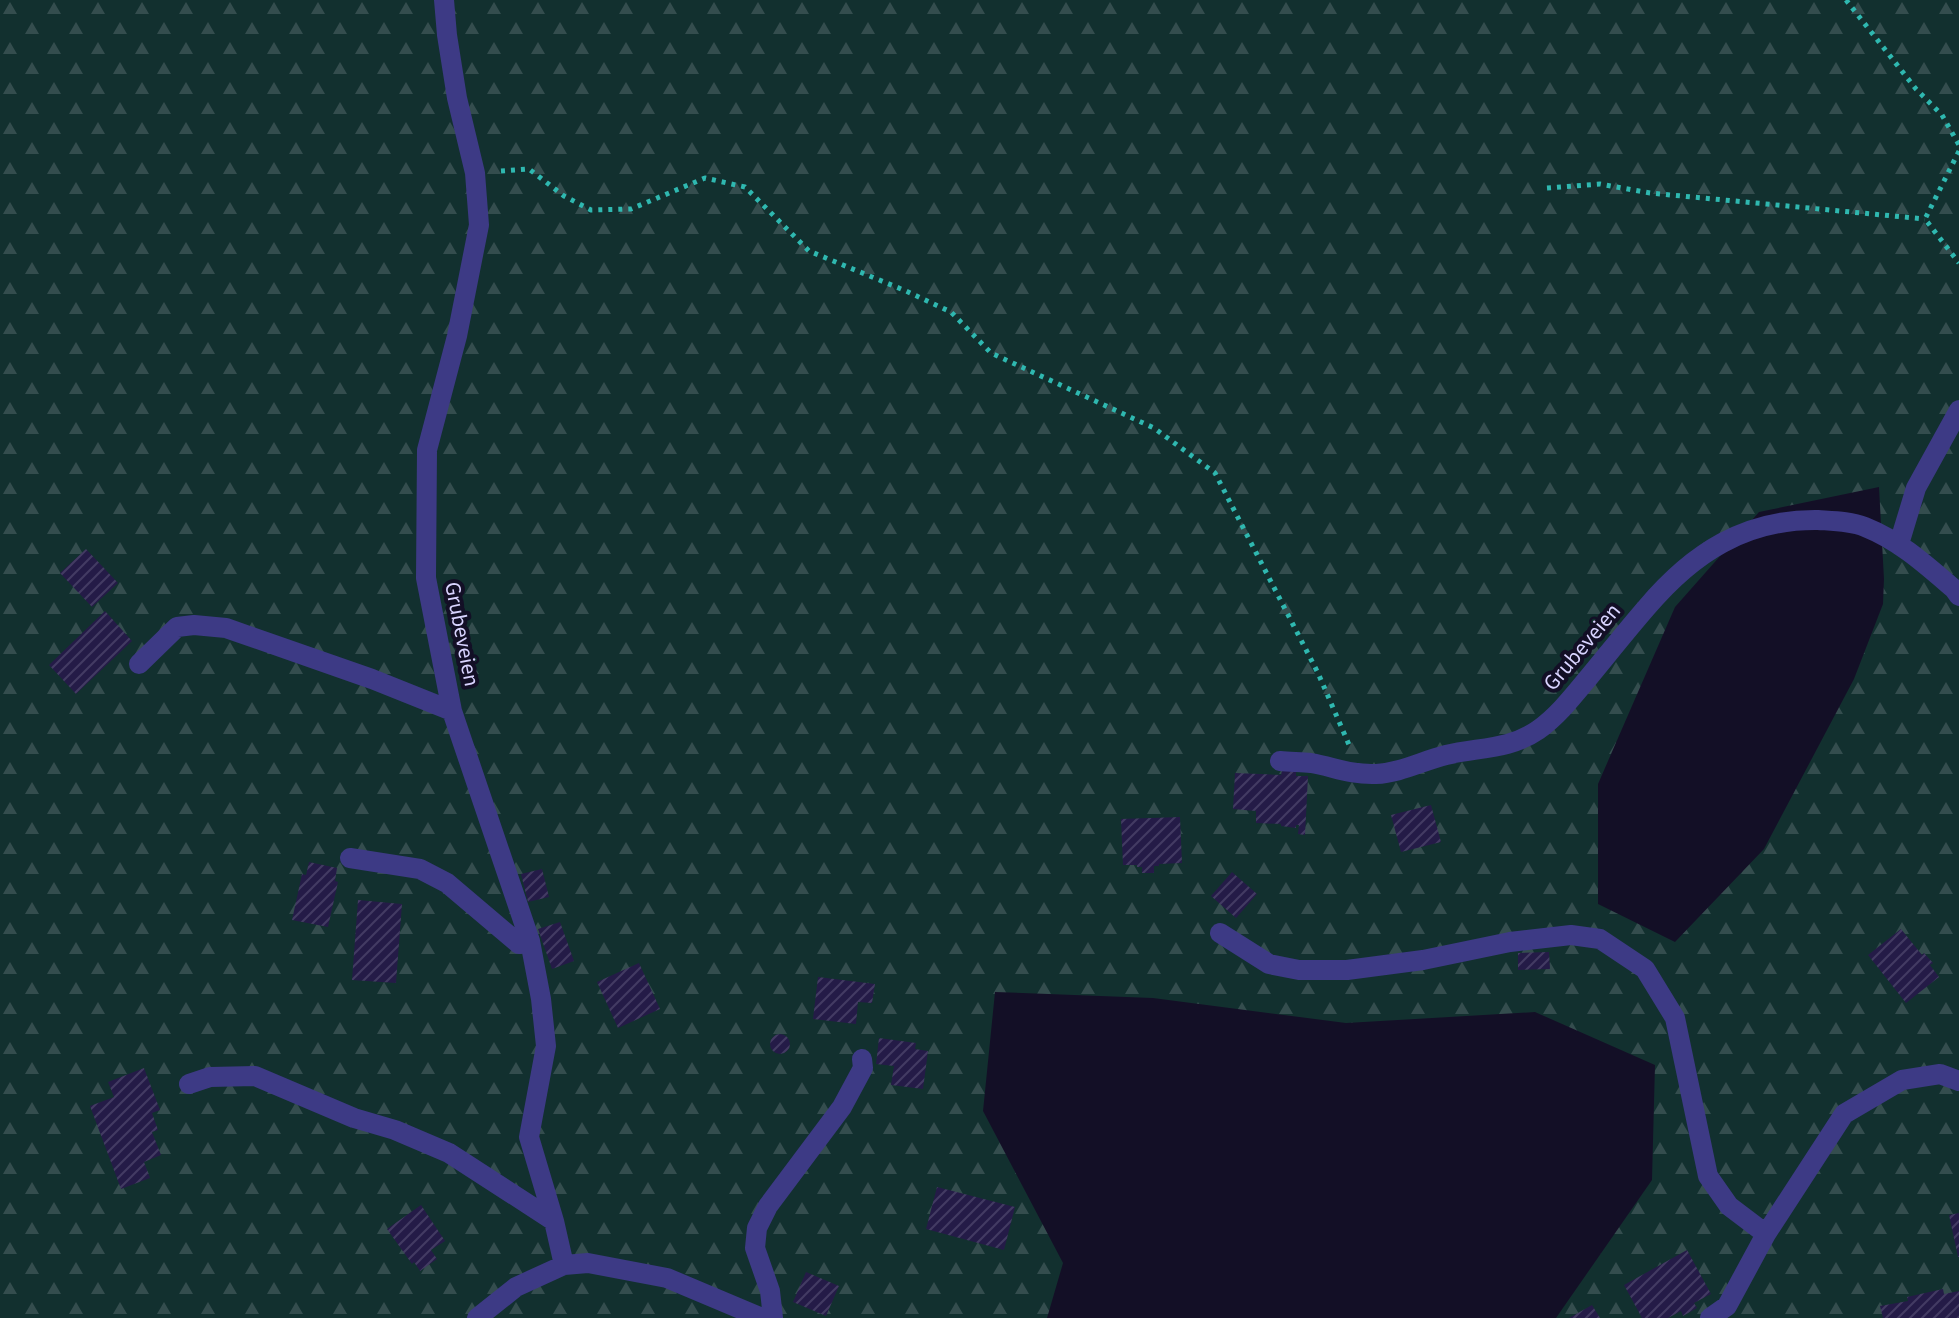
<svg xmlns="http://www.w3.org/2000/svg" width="1959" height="1318" font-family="'Source Sans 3',sans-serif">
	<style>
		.forest { fill: url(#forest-firs); fill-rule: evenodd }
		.building { fill: url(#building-hatch) }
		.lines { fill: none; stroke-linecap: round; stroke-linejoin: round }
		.path { stroke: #2fb8b0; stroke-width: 5; stroke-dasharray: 4 6; stroke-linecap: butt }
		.minor { stroke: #3d3a85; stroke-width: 20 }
		.labels { text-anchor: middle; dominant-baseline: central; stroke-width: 8; stroke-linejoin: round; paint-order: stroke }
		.street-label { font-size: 22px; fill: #d9d4ff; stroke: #130f26 }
	</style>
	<defs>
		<pattern id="forest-firs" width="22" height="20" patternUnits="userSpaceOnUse" patternTransform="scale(2)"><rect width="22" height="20" fill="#12302f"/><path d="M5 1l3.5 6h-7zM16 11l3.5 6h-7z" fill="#344d4e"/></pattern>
		<pattern id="building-hatch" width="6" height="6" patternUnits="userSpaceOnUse" patternTransform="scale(2)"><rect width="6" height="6" fill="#241b47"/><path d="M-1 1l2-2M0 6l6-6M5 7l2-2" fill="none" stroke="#433b63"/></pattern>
	</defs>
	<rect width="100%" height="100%" fill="#130f26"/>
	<path class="forest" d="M0,0H1959V1318H1556L1652,1180L1655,1065L1535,1012L1346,1023L1153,998L995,992L983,1111L1063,1263L1047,1318H0ZM1879,487L1884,579L1883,604L1854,679L1764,849L1675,942L1598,904V784L1675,607L1759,512Z"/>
	<path class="building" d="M86,549L118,583L92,607L60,573Z
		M105,611L132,641L76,694L49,665Z
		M1282,770L1296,771V776H1308L1305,835L1298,834L1299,825H1296V828L1281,826V824L1256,823V811L1233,809L1235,773L1281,775Z
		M1431,805L1441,842L1401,852L1391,815Z
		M1180,817L1182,863L1159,864V866H1154V873H1142V867H1137V865H1123L1121,819Z
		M309,862L337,868L335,881L338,882L328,927L292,920L302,874L306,875Z
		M542,869L549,897L528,902L521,874Z
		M1232,872L1257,894L1236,918L1211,896Z
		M358,900L402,904L396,983L352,980Z
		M560,922L574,961L552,969L538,929Z
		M1901,929L1922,955L1924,953L1933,963L1930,965L1939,977L1906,1003L1868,955Z
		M1549,952L1550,969L1518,970V953Z
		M639,963L660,1009L618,1028L597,982Z
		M818,977L875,984L872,1003L858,1002L856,1024L813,1019Z
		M770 1044a10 10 0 1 1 20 0a10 10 0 1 1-20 0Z
		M879,1038L916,1043L915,1049L928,1051L923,1089L891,1085L894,1066L876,1064Z
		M144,1068L160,1110L152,1113L158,1130L152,1132L161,1155L144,1162L150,1178L121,1189L90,1106L114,1097L108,1082Z
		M937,1187L1015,1207L1004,1250L926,1229Z
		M421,1205L445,1241L431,1250L437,1259L420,1271L414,1262L412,1264L387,1229Z
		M1959,1213V1257H1958L1949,1215Z
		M1687,1250L1711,1294L1694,1303L1697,1308L1683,1316L1681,1311L1668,1318H1642L1624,1285Z
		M806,1272L839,1286L826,1316L793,1302Z
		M1943,1289L1944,1294L1959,1291V1318H1883L1880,1306L1908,1301L1907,1297Z
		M1592,1305L1600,1318H1569Z"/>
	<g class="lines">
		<path class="path" d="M1846,0L1916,89L1942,115L1959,145
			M1959,151L1925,219L1959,263
			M501,171L529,169L564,196L591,210L631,209L705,178L745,187L809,251L906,291L951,312L991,353L1154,428L1215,473L1318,673L1350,747
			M1547,188L1600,184L1650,193L1925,219"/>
		<path class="minor" d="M444,0L447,35L457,98L475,173L479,225L457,336L427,450L426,578L452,711L530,941L541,999L546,1046L529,1137L554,1221L564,1265
			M1899,544L1916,488L1959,410
			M139,664L177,627L194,625L226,628L372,679L452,711
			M1280,761C1290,762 1301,762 1311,763C1334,767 1350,775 1376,774C1400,773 1422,761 1446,755C1479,747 1509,750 1538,730C1558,716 1574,695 1589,677C1608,654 1627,630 1647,607C1693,553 1745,519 1818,520C1834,521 1850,521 1865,527C1900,541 1926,565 1954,589L1959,596
			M350,858L420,869L447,883L519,944L530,941
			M1220,933L1269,964L1299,970H1347L1423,960L1510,942L1571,935L1600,939L1645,969L1675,1018L1708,1176L1729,1206L1766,1234
			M189,1084L210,1077L255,1076L354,1118L395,1130L449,1153L554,1221
			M477,1318L516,1287L564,1265L588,1263L667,1278L762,1318
			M773,1318L770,1291L755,1248L757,1228L768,1206L842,1107L863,1068L862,1059
			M1710,1318L1727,1306L1766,1234L1844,1114L1902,1080L1940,1074L1959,1081"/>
	</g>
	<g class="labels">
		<g class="street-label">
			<text transform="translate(462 634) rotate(79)">Grubeveien</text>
			<text transform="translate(1582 647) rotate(-50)">Grubeveien</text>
		</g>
	</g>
</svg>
